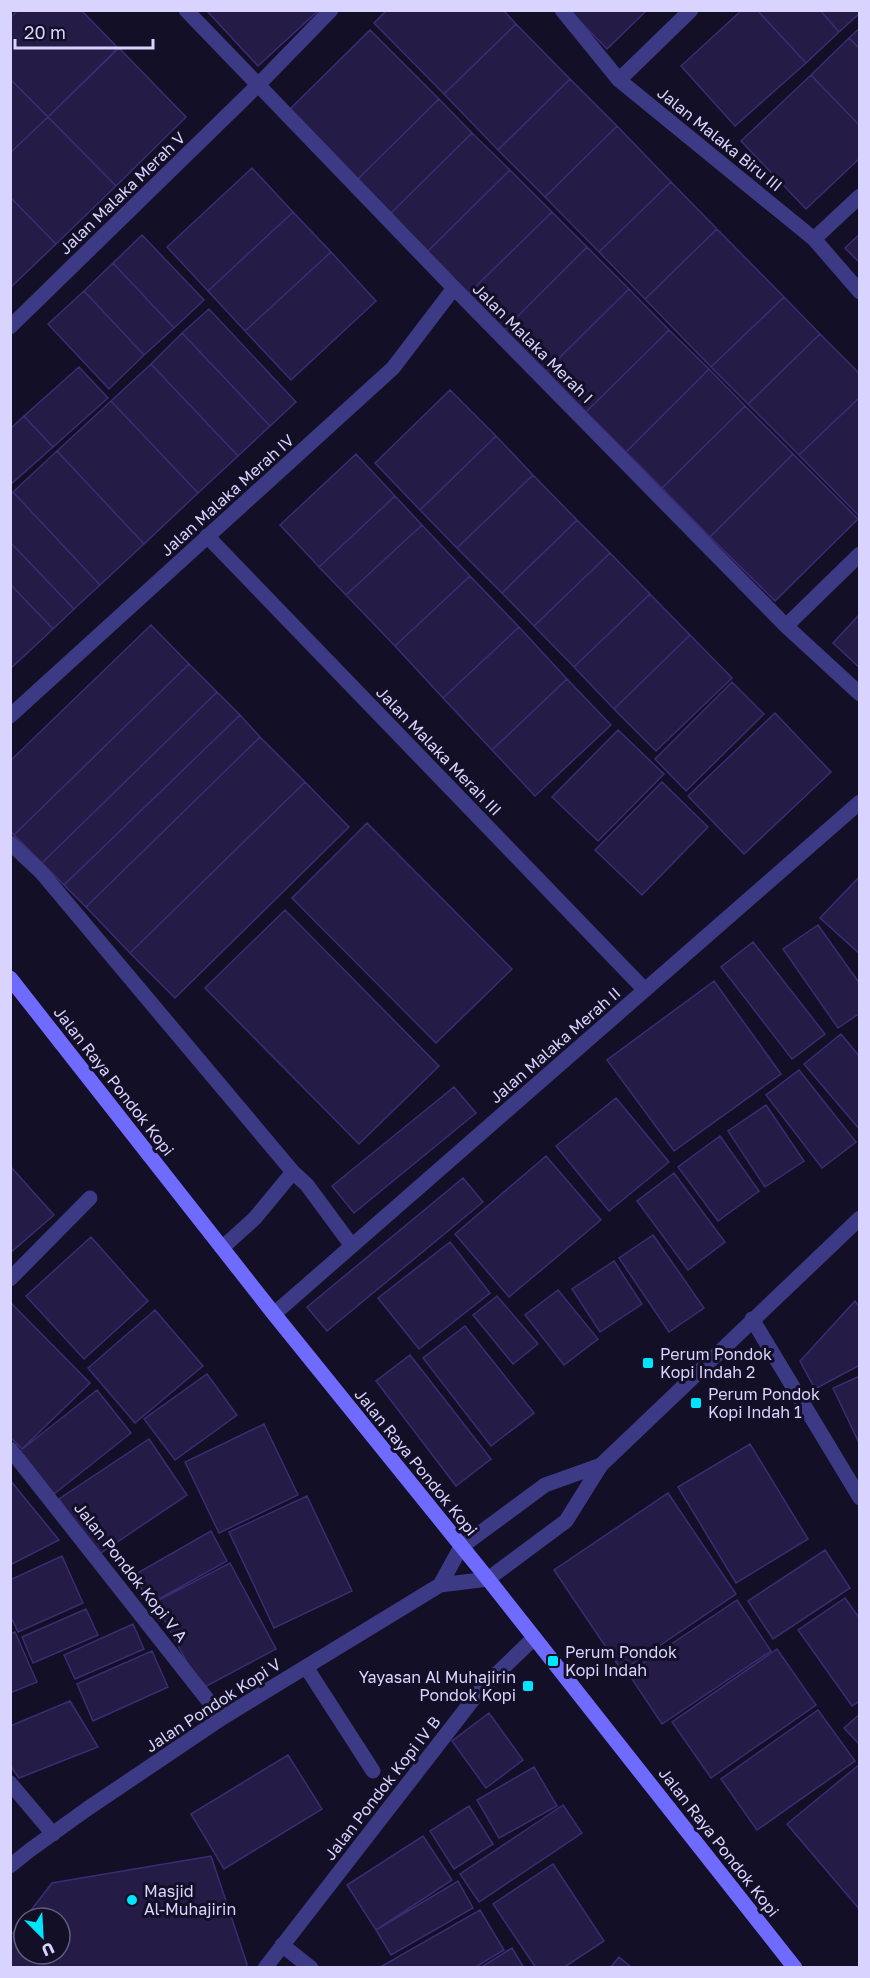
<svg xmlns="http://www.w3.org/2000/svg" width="870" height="1978" font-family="'Golos Text',sans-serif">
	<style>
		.building { fill: #241b47; stroke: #3b2d73; stroke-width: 1.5 }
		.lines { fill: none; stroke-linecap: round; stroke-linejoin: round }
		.service { stroke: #3d3a85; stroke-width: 15 }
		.minor { stroke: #3d3a85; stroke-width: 15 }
		.secondary { stroke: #6f6bff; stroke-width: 15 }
		.poi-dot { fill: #00e5ff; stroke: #130f26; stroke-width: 2 }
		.labels { text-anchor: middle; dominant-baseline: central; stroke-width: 6; stroke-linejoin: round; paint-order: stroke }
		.street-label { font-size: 16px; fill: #d9d4ff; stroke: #130f26 }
		.poi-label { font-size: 16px; fill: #d9d4ff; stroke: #130f26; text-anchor: start }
	</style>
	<rect width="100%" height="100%" fill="#130f26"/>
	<path class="building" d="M18,10H81L118,48L48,117L10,79V18Z
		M206,10H319L258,66Z
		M387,10H503L516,24L444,94L374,23Z
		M569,10H647L607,49Z
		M742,10H757L806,63L735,126L681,66Z
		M757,10H820L839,32L806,63Z
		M820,10H860V13L839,32Z
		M516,24L570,79L498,150L444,94Z
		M860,28V49L849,38Z
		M370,30L439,99L356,181L287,112Z
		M849,38L860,49V126L811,75Z
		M119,48L186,117L116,186L48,117Z
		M811,75L860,126V158L806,209L741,141Z
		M10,79L48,117L10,153Z
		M570,79L617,126L545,197L498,150Z
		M439,99L472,133L389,215L356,181Z
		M48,117L116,186L56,244L10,197V153Z
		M617,126L671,182L599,252L545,197Z
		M472,133L510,170L426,253L389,215Z
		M252,168L293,212L208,291L167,247Z
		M510,170L552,212L468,294L426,253Z
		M671,182L717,229L645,299L599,252Z
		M10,197L56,244L10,288Z
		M293,212L331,252L245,331L208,291Z
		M552,212L587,247L504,330L468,294Z
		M717,229L784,297L711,367L645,299Z
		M860,234V263L845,248Z
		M142,235L204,300L174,328L113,263Z
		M587,247L629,289L546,371L504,330Z
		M331,252L376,301L291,380L245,331Z
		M113,263L174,328L144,355L84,291Z
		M629,289L669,330L586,412L546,371Z
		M84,291L144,355L109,389L48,324Z
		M784,297L820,334L748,404L711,367Z
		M209,309L296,402L270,426L182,333Z
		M669,330L709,369L626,452L586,412Z
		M182,333L270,426L238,456L151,364Z
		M820,334L860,374V397L799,455L748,404Z
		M151,364L238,456L198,493L111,401Z
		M79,367L108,398L53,447L24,416Z
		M709,369L745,406L662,488L626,452Z
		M450,390L496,436L420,510L375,463Z
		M860,397V517L799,455Z
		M111,401L198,493L144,544L57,451Z
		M745,406L793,454L710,537L662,488Z
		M24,416L53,447L10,485V429Z
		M496,436L533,475L457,548L420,510Z
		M57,451L144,544L100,585L13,492Z
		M356,454L395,496L319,567L280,525Z
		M793,454L858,519L775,601L710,537Z
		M533,475L577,520L502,593L457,548Z
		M13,492L100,585L74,609L10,542V494Z
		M395,496L422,525L346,595L319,567Z
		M577,520L610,553L534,626L502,593Z
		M422,525L470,576L395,646L346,595Z
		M10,542L74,609L53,629L10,584Z
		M610,553L650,594L574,667L534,626Z
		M470,576L519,627L443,698L395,646Z
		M10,584L53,629L10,669Z
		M650,594L690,635L614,709L574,667Z
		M860,614V668L833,643Z
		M151,625L189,664L14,835L10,831V761Z
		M519,627L567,679L492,750L443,698Z
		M690,635L732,678L656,751L614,709Z
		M189,664L217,692L42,863L14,835Z
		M567,679L611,725L535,796L492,750Z
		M732,682L764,714L686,791L655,759Z
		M217,692L240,715L64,885L42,863Z
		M775,713L831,772L744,854L688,796Z
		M240,715L260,737L86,907L64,885Z
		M618,730L664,774L598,841L552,797Z
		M260,737L305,782L130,953L86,907Z
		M305,782L349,827L175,998L130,953Z
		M662,782L708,827L642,895L595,850Z
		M367,823L512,969L436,1043L292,898Z
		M860,876V954L820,918Z
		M285,910L439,1066L359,1144L205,988Z
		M818,925L860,984V1013L838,1028L783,949Z
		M753,942L825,1034L792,1059L721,967Z
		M714,981L781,1074L674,1151L607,1060Z
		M841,1034L860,1057V1130L804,1064Z
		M799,1070L856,1142L822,1168L766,1095Z
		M454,1087L476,1113L354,1213L332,1186Z
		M616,1098L669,1162L609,1211L556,1146Z
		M766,1105L804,1161L765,1187L728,1131Z
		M720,1136L759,1191L718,1221L678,1167Z
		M546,1156L601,1220L509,1297L455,1234Z
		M10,1166L54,1215L10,1253Z
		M674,1173L725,1242L688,1270L637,1201Z
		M463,1178L483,1202L327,1331L307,1307Z
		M653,1235L704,1308L669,1332L619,1258Z
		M91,1237L148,1301L84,1359L26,1296Z
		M450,1242L490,1293L419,1349L378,1298Z
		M614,1261L642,1304L600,1332L572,1289Z
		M558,1290L598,1339L564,1365L525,1315Z
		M497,1296L538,1344L513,1364L473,1315Z
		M855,1301L860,1308V1365L815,1389L800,1361Z
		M10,1302L90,1383L22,1449L10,1437Z
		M155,1310L203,1366L135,1423L88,1368Z
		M465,1326L534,1413L491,1446L423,1358Z
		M410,1355L491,1459L456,1486L376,1381Z
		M207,1374L237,1415L175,1460L144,1419Z
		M860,1376V1445L833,1388Z
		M97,1390L131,1433L54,1494L20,1451Z
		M264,1424L298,1495L219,1533L185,1462Z
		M149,1439L187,1495L98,1555L59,1499Z
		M750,1444L808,1539L736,1583L678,1487Z
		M10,1480L59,1540L10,1565Z
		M668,1493L736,1594L622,1671L554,1570Z
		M307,1496L352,1591L274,1628L229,1532Z
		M211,1531L227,1561L150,1604L134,1575Z
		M825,1550L850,1588L773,1639L748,1601Z
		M62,1556L83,1603L18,1632L10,1615V1580Z
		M230,1563L276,1649L201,1689L155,1602Z
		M845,1598L860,1619V1701L852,1706L798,1630Z
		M737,1600L771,1651L662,1724L628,1673Z
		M86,1609L98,1635L33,1663L22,1637Z
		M133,1624L144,1649L75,1679L64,1655Z
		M15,1632L37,1682L10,1693V1634Z
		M777,1649L816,1705L711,1778L672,1722Z
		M152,1651L168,1687L93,1721L77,1684Z
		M70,1701L98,1747L19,1778L10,1765V1726Z
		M818,1710L855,1761L757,1830L721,1779Z
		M489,1713L523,1760L486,1788L452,1741Z
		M860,1714V1745L844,1728Z
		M288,1755L322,1809L224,1869L191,1814Z
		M860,1764V1910L787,1824Z
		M534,1767L557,1806L499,1838L477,1800Z
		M563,1805L582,1833L479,1902L460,1874Z
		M469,1806L493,1844L454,1869L430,1831Z
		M423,1836L452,1880L376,1930L347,1885Z
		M211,1856L247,1964L246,1968H10V1936L24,1919V1954H60V1918H25L52,1883Z
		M553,1864L604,1941L563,1968H536L493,1904Z
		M458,1881L473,1908L391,1955L376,1930Z
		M480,1910L504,1950L474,1968H383L382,1966Z
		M512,1948L524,1968H480Z
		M619,1957L632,1968H610Z"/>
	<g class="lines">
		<path class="service" d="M306,1667L373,1771"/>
		<path class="minor" d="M186,10L454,288L786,626L860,694
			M562,10L619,80L814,239L860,292
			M619,80L691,10
			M814,239L860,196
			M10,327L259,84L331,10
			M207,536L645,990
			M786,626L860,554
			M10,716L393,368L454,288
			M10,843L41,872L293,1172L307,1185L352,1246
			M222,1248L255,1218L293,1172
			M10,1279L90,1198
			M274,1314L860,802
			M752,1319L860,1498
			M10,1449L222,1718
			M440,1585L461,1547L545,1485L601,1465
			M10,1783L53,1834
			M10,1866L30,1850L87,1809L222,1718L440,1585L488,1579L566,1521L601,1465L860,1218
			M282,1945L311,1968
			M265,1968L482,1688L534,1638"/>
		<path class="secondary" d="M10,978L274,1314L488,1579L795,1968"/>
	</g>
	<g class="poi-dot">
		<rect x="642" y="1357" width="12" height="12" rx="3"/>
		<rect x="690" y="1397" width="12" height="12" rx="3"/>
		<rect x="547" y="1655" width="12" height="12" rx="3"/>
		<rect x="522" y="1680" width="12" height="12" rx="3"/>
		<circle cx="132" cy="1900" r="6"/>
	</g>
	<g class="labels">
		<g class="street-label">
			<text transform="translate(720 139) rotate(39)">Jalan Malaka Biru III</text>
			<text transform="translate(122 193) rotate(-44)">Jalan Malaka Merah V</text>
			<text transform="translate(533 343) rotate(45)">Jalan Malaka Merah I</text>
			<text transform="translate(227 495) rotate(-42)">Jalan Malaka Merah IV</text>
			<text transform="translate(439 751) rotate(46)">Jalan Malaka Merah III</text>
			<text transform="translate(555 1045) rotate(-41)">Jalan Malaka Merah II</text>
			<text transform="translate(114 1081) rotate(52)">Jalan Raya Pondok Kopi</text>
			<text transform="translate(416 1462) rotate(51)">Jalan Raya Pondok Kopi</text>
			<text transform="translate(131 1572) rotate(52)">Jalan Pondok Kopi V A</text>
			<text transform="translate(213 1705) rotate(-33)">Jalan Pondok Kopi V</text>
			<text transform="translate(382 1788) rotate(-52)">Jalan Pondok Kopi IV B</text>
			<text transform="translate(719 1842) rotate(52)">Jalan Raya Pondok Kopi</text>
		</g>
		<g class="poi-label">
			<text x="660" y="1354">Perum Pondok<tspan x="660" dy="18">Kopi Indah 2</tspan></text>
			<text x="708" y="1394">Perum Pondok<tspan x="708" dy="18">Kopi Indah 1</tspan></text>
			<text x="565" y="1652">Perum Pondok<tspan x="565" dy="18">Kopi Indah</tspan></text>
			<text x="516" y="1677" text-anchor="end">Yayasan Al Muhajirin<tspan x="516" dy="18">Pondok Kopi</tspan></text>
			<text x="144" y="1891">Masjid<tspan x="144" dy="18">Al-Muhajirin</tspan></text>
		</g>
	</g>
	<rect width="870" height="1978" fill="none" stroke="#d9d4ff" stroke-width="24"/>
	<g transform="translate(42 1936) rotate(156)"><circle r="28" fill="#130f26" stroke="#625e7d" stroke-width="1.5"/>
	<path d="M0-4.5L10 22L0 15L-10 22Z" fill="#00e5ff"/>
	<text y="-9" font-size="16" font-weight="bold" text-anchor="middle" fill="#d9d4ff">U</text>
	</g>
	<path d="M15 39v9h138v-9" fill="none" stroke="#d9d4ff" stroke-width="3"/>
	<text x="24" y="39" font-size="18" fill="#d9d4ff" stroke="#130f26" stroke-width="4.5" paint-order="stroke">20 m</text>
</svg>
